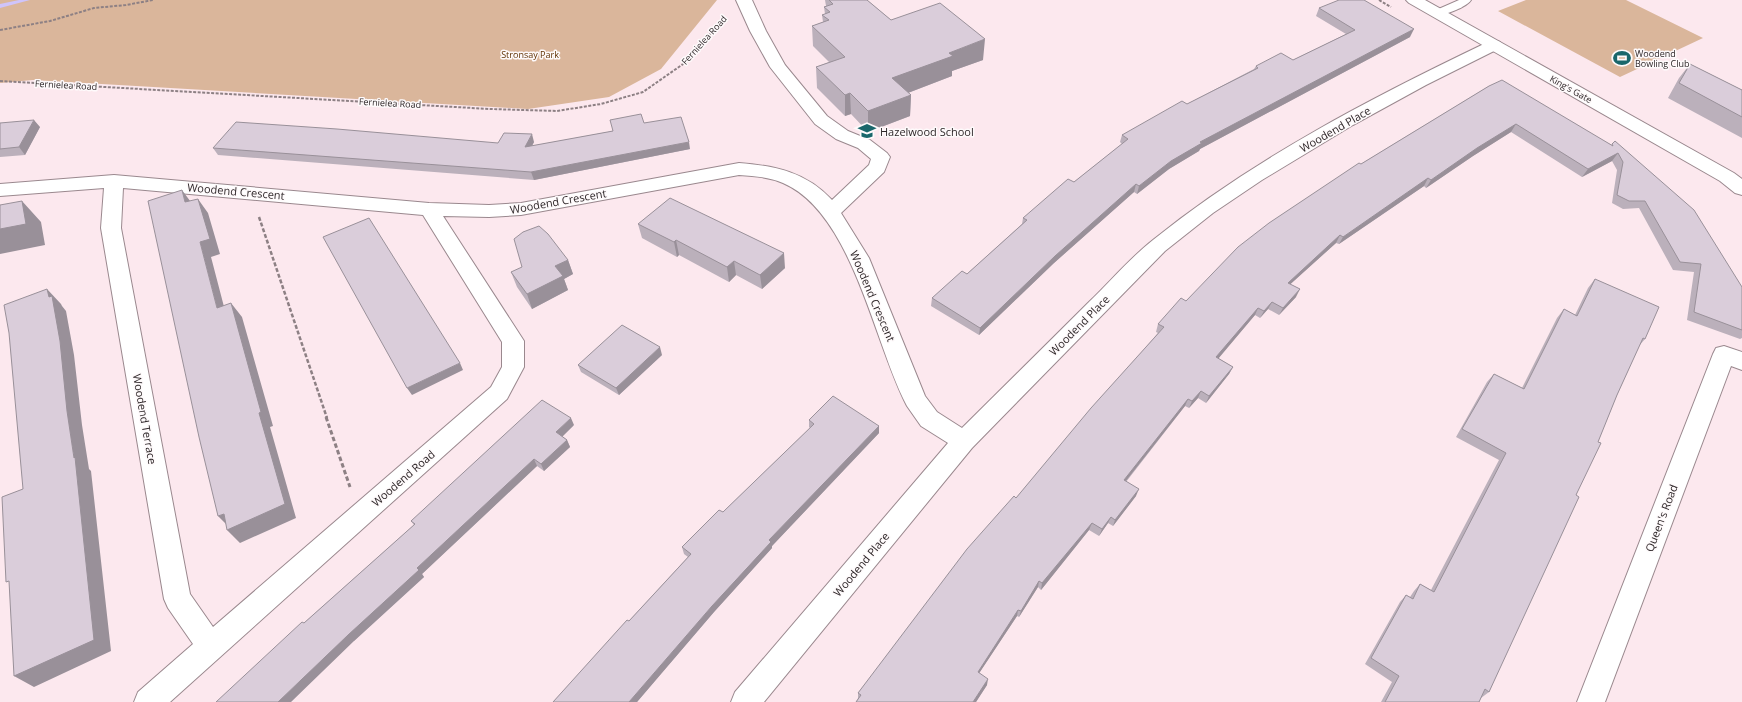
<svg xmlns="http://www.w3.org/2000/svg" width="1742" height="702" font-family="'Open Sans',sans-serif">
	<style>
		.green { fill: #dab69b }
		.lines { fill: none; stroke-linecap: round; stroke-linejoin: round }
		.stream { fill: #cfc4fb; fill-rule: evenodd }
		.lane-casing { stroke: #9a888e; stroke-width: 2 }
		.street-casing { stroke: #9a888e; stroke-width: 2 }
		.secondary-casing { stroke: #9a888e; stroke-width: 2 }
		.path-far2 { stroke: #8d8084; stroke-width: 2; stroke-dasharray: 3 1.5; stroke-linecap: butt }
		.path-far1 { stroke: #8d8084; stroke-width: 2.5; stroke-dasharray: 4 2; stroke-linecap: butt }
		.path { stroke: #8d8084; stroke-width: 3; stroke-dasharray: 4.5 2.5; stroke-linecap: butt }
		.lane { fill: #fff; fill-rule: evenodd }
		.street { fill: #fff; fill-rule: evenodd }
		.secondary { fill: #fff; fill-rule: evenodd }
		.wall { fill: #bbb0bb }
		.shaded-wall { fill: #999099 }
		.building { fill: #dacdda; stroke: #999099 }
		.labels { text-anchor: middle; dominant-baseline: central; stroke-width: 3; stroke-linejoin: round; paint-order: stroke }
		.far-street-label { font-size: 9px; fill: #2e2729; stroke: #fefafb }
		.far-poi-label { font-size: 9px; fill: #2e2729; stroke: #fefafb; text-anchor: start }
		.far-park-label { font-size: 9px; fill: #5f3103; stroke: #fefafb }
		.street-label { font-size: 11px; fill: #2e2729; stroke: #fefafb }
		.poi-label { font-size: 11px; fill: #2e2729; stroke: #fefafb; text-anchor: start }
	</style>
	<rect width="100%" height="100%" fill="#fce8ee"/>
	<path class="green" d="M0,0H717L661,69L609,97L528,109L33,80L0,83Z
		M1526,0H1626L1703,38L1620,77L1498,11Z"/>
	<g class="lines">
		<path class="stream" d="M19,0H30L0,8V4Z"/>
		<g class="lane-casing">
			<path id="lane" d="M1459,0H1471C1467,7 1442,17 1434,15L1432,13L1434,11Z"/>
		</g>
		<g class="street-casing">
			<path id="street" d="M736,0H752L766,31L785,65L827,116L848,131L870,140L887,153L890,157L884,172L841,213L869,258L925,396L937,412L962,428C1004,386 1047,344 1089,302C1110,282 1130,258 1153,240C1253,159 1373,97 1488,42L1494,40L1500,42L1502,45L1500,48L1426,85L1353,125L1262,180L1213,213L1165,251L972,448L764,702H731L735,692L948,443L921,426L907,406C874,344 853,213 783,183C769,177 754,176 739,175L521,215L489,217L443,216L524,341V367L507,399L170,702H134L138,692L193,644L168,608L164,599L101,228L104,188L0,196V184L114,175L429,203L489,205L521,203L739,163C776,166 806,172 832,200L869,165L871,159L858,148L836,139L815,124L770,67L750,31ZM123,188L423,215L502,342V367L491,387L213,627L190,594L121,228Z
				M1724,346L1742,352V370L1731,366L1605,702H1577L1713,354L1716,348Z"/>
		</g>
		<g class="secondary-casing">
			<path id="secondary" d="M1406,0H1425L1734,173L1742,179V195L1735,193L1720,181L1409,3Z"/>
		</g>
		<path class="path-far2" d="M1379,0L1391,7
			M0,30L50,21L94,8L126,5L153,0
			M0,81L490,109L557,111L601,104L643,92L686,62L725,17"/>
		<path class="path-far1" d="M259,217L327,418"/>
		<path class="path" d="M326,417L350,487"/>
		<use href="#lane" class="lane"/>
		<use href="#street" class="street"/>
		<use href="#secondary" class="secondary"/>
	</g>
	<path class="wall" d="M825,0H867L891,20L983,60L952,71V76L908,93L911,95L910,116L868,132L851,114L845,116L817,88L816,67L829,62L813,46L812,26L823,22L822,15L825,14L824,7L826,6Z
		M1319,8L1410,37L1200,149L1199,151L1169,169L1137,194L1134,192L1054,263L979,335L931,306L932,298L967,274L1022,224L1023,218L1074,182L1122,144L1120,142L1122,135L1187,104L1254,69L1256,66L1293,60L1346,34L1316,16Z
		M1690,64L1742,90V138L1668,98L1679,78Z
		M1489,86L1612,145L1615,141L1742,287V338L1740,339L1687,320L1694,272L1673,270L1639,208L1623,209L1612,203L1617,170L1612,161L1582,177L1511,132L1473,156L1426,188L1424,186L1339,244L1336,243L1290,284L1296,297L1279,315L1268,309L1260,318L1255,315L1218,358L1233,367L1229,374L1206,403L1198,398L1189,408L1185,406L1126,482L1136,496L1113,526L1108,523L1099,536L1089,530L1041,590L1038,587L1019,617L1017,616L979,673L987,685L976,702H856L858,698V693L1016,498L1158,333L1156,332L1158,324L1186,301L1361,164Z
		M0,123L40,127L25,155L0,157Z
		M644,123L690,149L534,180L218,155L213,148L498,143L534,142L532,146L613,131Z
		M638,224L785,268L762,289L736,275L729,282L679,255L677,257L642,238Z
		M568,260L573,274L564,279L568,290L532,309L517,287L511,272Z
		M1595,279L1645,339L1639,346L1617,395L1576,495L1489,692L1481,698L1479,702H1381L1392,682L1365,664L1400,602L1406,595L1410,597L1414,591L1420,584L1431,590L1499,460L1456,437L1487,382L1494,374L1522,388L1557,318L1564,309L1575,315L1588,288Z
		M662,355L619,395L581,372L578,365Z
		M809,420L879,433L772,546V548L714,612L637,702H553L629,621L688,557L684,554L682,547L723,512L810,428L809,427Z
		M574,425L562,436L567,440L570,447L544,471L537,466L422,574L424,577L354,641L304,623L414,525L411,521Z"/>
	<path class="shaded-wall" d="M1414,29L1410,37L1200,149L1199,151L1169,169L1137,194L1139,186L1171,161L1200,142Z
		M985,39L983,60L952,71V76L892,99V78L949,53Z
		M850,93L851,114L845,116V95Z
		M911,95L910,116L868,132V111Z
		M34,120L40,127L25,155L19,147Z
		M1516,124L1511,132L1473,156L1426,188L1431,180L1477,148Z
		M532,134L534,142L527,155L525,147Z
		M689,142L690,149L534,180L531,172Z
		M1618,153L1612,161L1582,177L1588,169Z
		M1428,178L1424,186L1339,244L1343,237Z
		M1136,184L1134,192L1054,263L979,335L980,328L1055,256Z
		M182,190L193,205L185,202Z
		M198,199L208,213L220,254L211,257L228,322L217,308L200,242Z
		M22,201L41,222L45,245L0,254V229Z
		M1340,235L1336,243L1284,290L1288,283Z
		M676,240L679,255L677,257L674,242Z
		M784,253L785,268L762,289L760,275Z
		M568,260L573,274L564,279L568,290L532,309L527,294L555,266Z
		M734,261L736,275L729,282L727,267Z
		M47,289L61,304L62,306L66,311L74,355L82,425L89,469L91,471L111,651L34,687L14,676L74,458Z
		M1300,289L1296,297L1279,315L1283,308Z
		M1272,302L1268,309L1260,318L1264,311Z
		M231,303L242,317L273,426L270,427L296,518L240,543L227,530L230,528L218,516L224,514L259,413Z
		M1258,308L1255,315L1213,365L1216,357Z
		M660,347L662,355L619,395L616,388Z
		M460,363L463,370L412,395L407,388Z
		M1233,367L1229,374L1206,403L1209,396Z
		M1201,391L1198,398L1189,408L1192,401Z
		M1188,399L1185,406L1121,487L1124,480Z
		M571,418L574,425L559,440L556,432Z
		M879,426V433L772,546V548L714,612L637,702H629L712,606L769,540Z
		M567,440L570,447L544,471L541,464Z
		M534,459L537,466L422,574L424,577L354,641L291,702H278L417,568Z
		M1139,489L1136,496L1113,526L1115,520Z
		M1111,517L1108,523L1099,536L1102,529Z
		M1092,523L1089,530L1041,590L1042,583Z
		M1039,581L1038,587L1019,617L1021,611Z
		M1018,610L1017,616L976,678L978,672Z
		M988,679L987,685L976,702H973Z"/>
	<path class="building" d="M829,0H867L891,20L940,3L985,39L949,53L953,56L892,78L911,95L868,111L850,93L845,95L816,67L845,57L812,26L829,20L822,15L830,12L824,7L833,4Z
		M1339,0H1364L1414,29L1200,142L1202,143L1171,161L1139,186L1136,184L1055,256L980,328L932,298L962,271L967,274L1027,220L1023,218L1068,179L1074,182L1128,139L1122,135L1182,101L1187,104L1258,68L1256,66L1281,53L1293,60L1355,30L1319,8Z
		M1690,64L1742,90V117L1679,83Z
		M1502,80L1613,146L1612,144L1615,141L1694,210L1742,287V330L1694,312L1701,264L1680,262L1645,201H1629L1617,195L1623,162L1618,153L1588,169L1516,124L1477,148L1431,180L1428,178L1343,237L1340,235L1288,283L1300,289L1283,308L1272,302L1264,311L1258,308L1216,357L1233,367L1209,396L1201,391L1192,401L1188,399L1124,480L1139,489L1115,520L1111,517L1102,529L1092,523L1042,583L1039,581L1021,611L1018,610L978,672L988,679L973,702H856L861,695L858,693L967,549L1014,496L1016,498L1091,408L1164,327L1158,324L1181,298L1186,301L1238,247L1269,223L1359,163L1361,164L1489,86Z
		M641,114L644,123L681,117L689,142L531,172L213,148L236,122L337,129L498,143L504,133L532,134L525,147L613,131L610,120Z
		M34,120L19,147L0,149V123Z
		M182,190L185,202L198,199L210,239L200,242L217,308L231,303L261,412L259,413L285,504L227,530L224,514L218,516L199,437L148,201Z
		M670,198L784,253L760,275L734,261L727,267L676,240L674,242L638,224Z
		M22,201L26,224L0,229V205Z
		M369,218L460,363L407,388L323,237Z
		M539,226L548,234L568,260L555,266L563,276L527,294L511,272L522,267L514,239L523,232Z
		M1595,279L1659,307L1645,339L1643,338L1617,395L1598,442L1601,443L1576,495L1579,497L1489,692L1485,689L1479,702H1385L1399,676L1371,658L1406,595L1413,599L1420,584L1434,592L1506,453L1462,429L1494,374L1524,389L1564,309L1577,316Z
		M47,289L49,297L52,296L60,341L67,411L74,458L75,457L94,640L14,676L9,581L6,582L2,497L23,489L9,333L4,305Z
		M622,325L660,347L616,388L578,365Z
		M833,396L879,426L769,540L771,542L712,606L629,702H553L627,620L629,621L691,554L682,547L719,510L723,512L814,424L809,420Z
		M542,400L571,418L556,432L567,440L541,464L534,459L417,568L419,570L348,635L278,702H216L302,622L304,623L415,524L411,521Z"/>
	<defs>
		<g id="stadium-bare" transform="scale(1.38)"><path d="M0-5a6.5 5 0 1 0 0 10a6.5 5 0 1 0 0-10ZM-3.5-1.8h7v3.6h-7Z" fill="#19676b" stroke="#fefafb" stroke-width="2.5" paint-order="stroke"/></g>
		<g id="school-bare" transform="scale(1.38)"><path d="M0-5L7-2L0 1L-7-2ZM-4 1L0 2.5L4 1V4Q0 6-4 4Z" fill="#19676b" stroke="#fefafb" stroke-width="2.5" paint-order="stroke"/></g>
	</defs>
	<g fill-rule="evenodd">
		<use href="#stadium-bare" x="1622" y="58"/>
		<use href="#school-bare" x="867" y="131"/>
	</g>
	<g class="labels">
		<g class="far-street-label">
			<text transform="translate(704 40) rotate(-48)">Fernielea Road</text>
			<text transform="translate(66 85) rotate(3)">Fernielea Road</text>
			<text transform="translate(1571 89) rotate(29)">King's Gate</text>
			<text transform="translate(390 103) rotate(3)">Fernielea Road</text>
		</g>
		<g class="far-poi-label">
			<text x="1635" y="53">Woodend<tspan x="1635" dy="10">Bowling Club</tspan></text>
		</g>
		<g class="far-park-label">
			<text x="530" y="54">Stronsay Park</text>
		</g>
		<g class="street-label">
			<text transform="translate(1335 129) rotate(-30)">Woodend Place</text>
			<text transform="translate(236 191) rotate(5)">Woodend Crescent</text>
			<text transform="translate(558 201) rotate(-10)">Woodend Crescent</text>
			<text transform="translate(873 296) rotate(67)">Woodend Crescent</text>
			<text transform="translate(1079 325) rotate(-45)">Woodend Place</text>
			<text transform="translate(145 419) rotate(80)">Woodend Terrace</text>
			<text transform="translate(403 478) rotate(-41)">Woodend Road</text>
			<text transform="translate(1661 518) rotate(-69)">Queen's Road</text>
			<text transform="translate(861 564) rotate(-50)">Woodend Place</text>
		</g>
		<g class="poi-label">
			<text x="880" y="131">Hazelwood School</text>
		</g>
	</g>
</svg>
